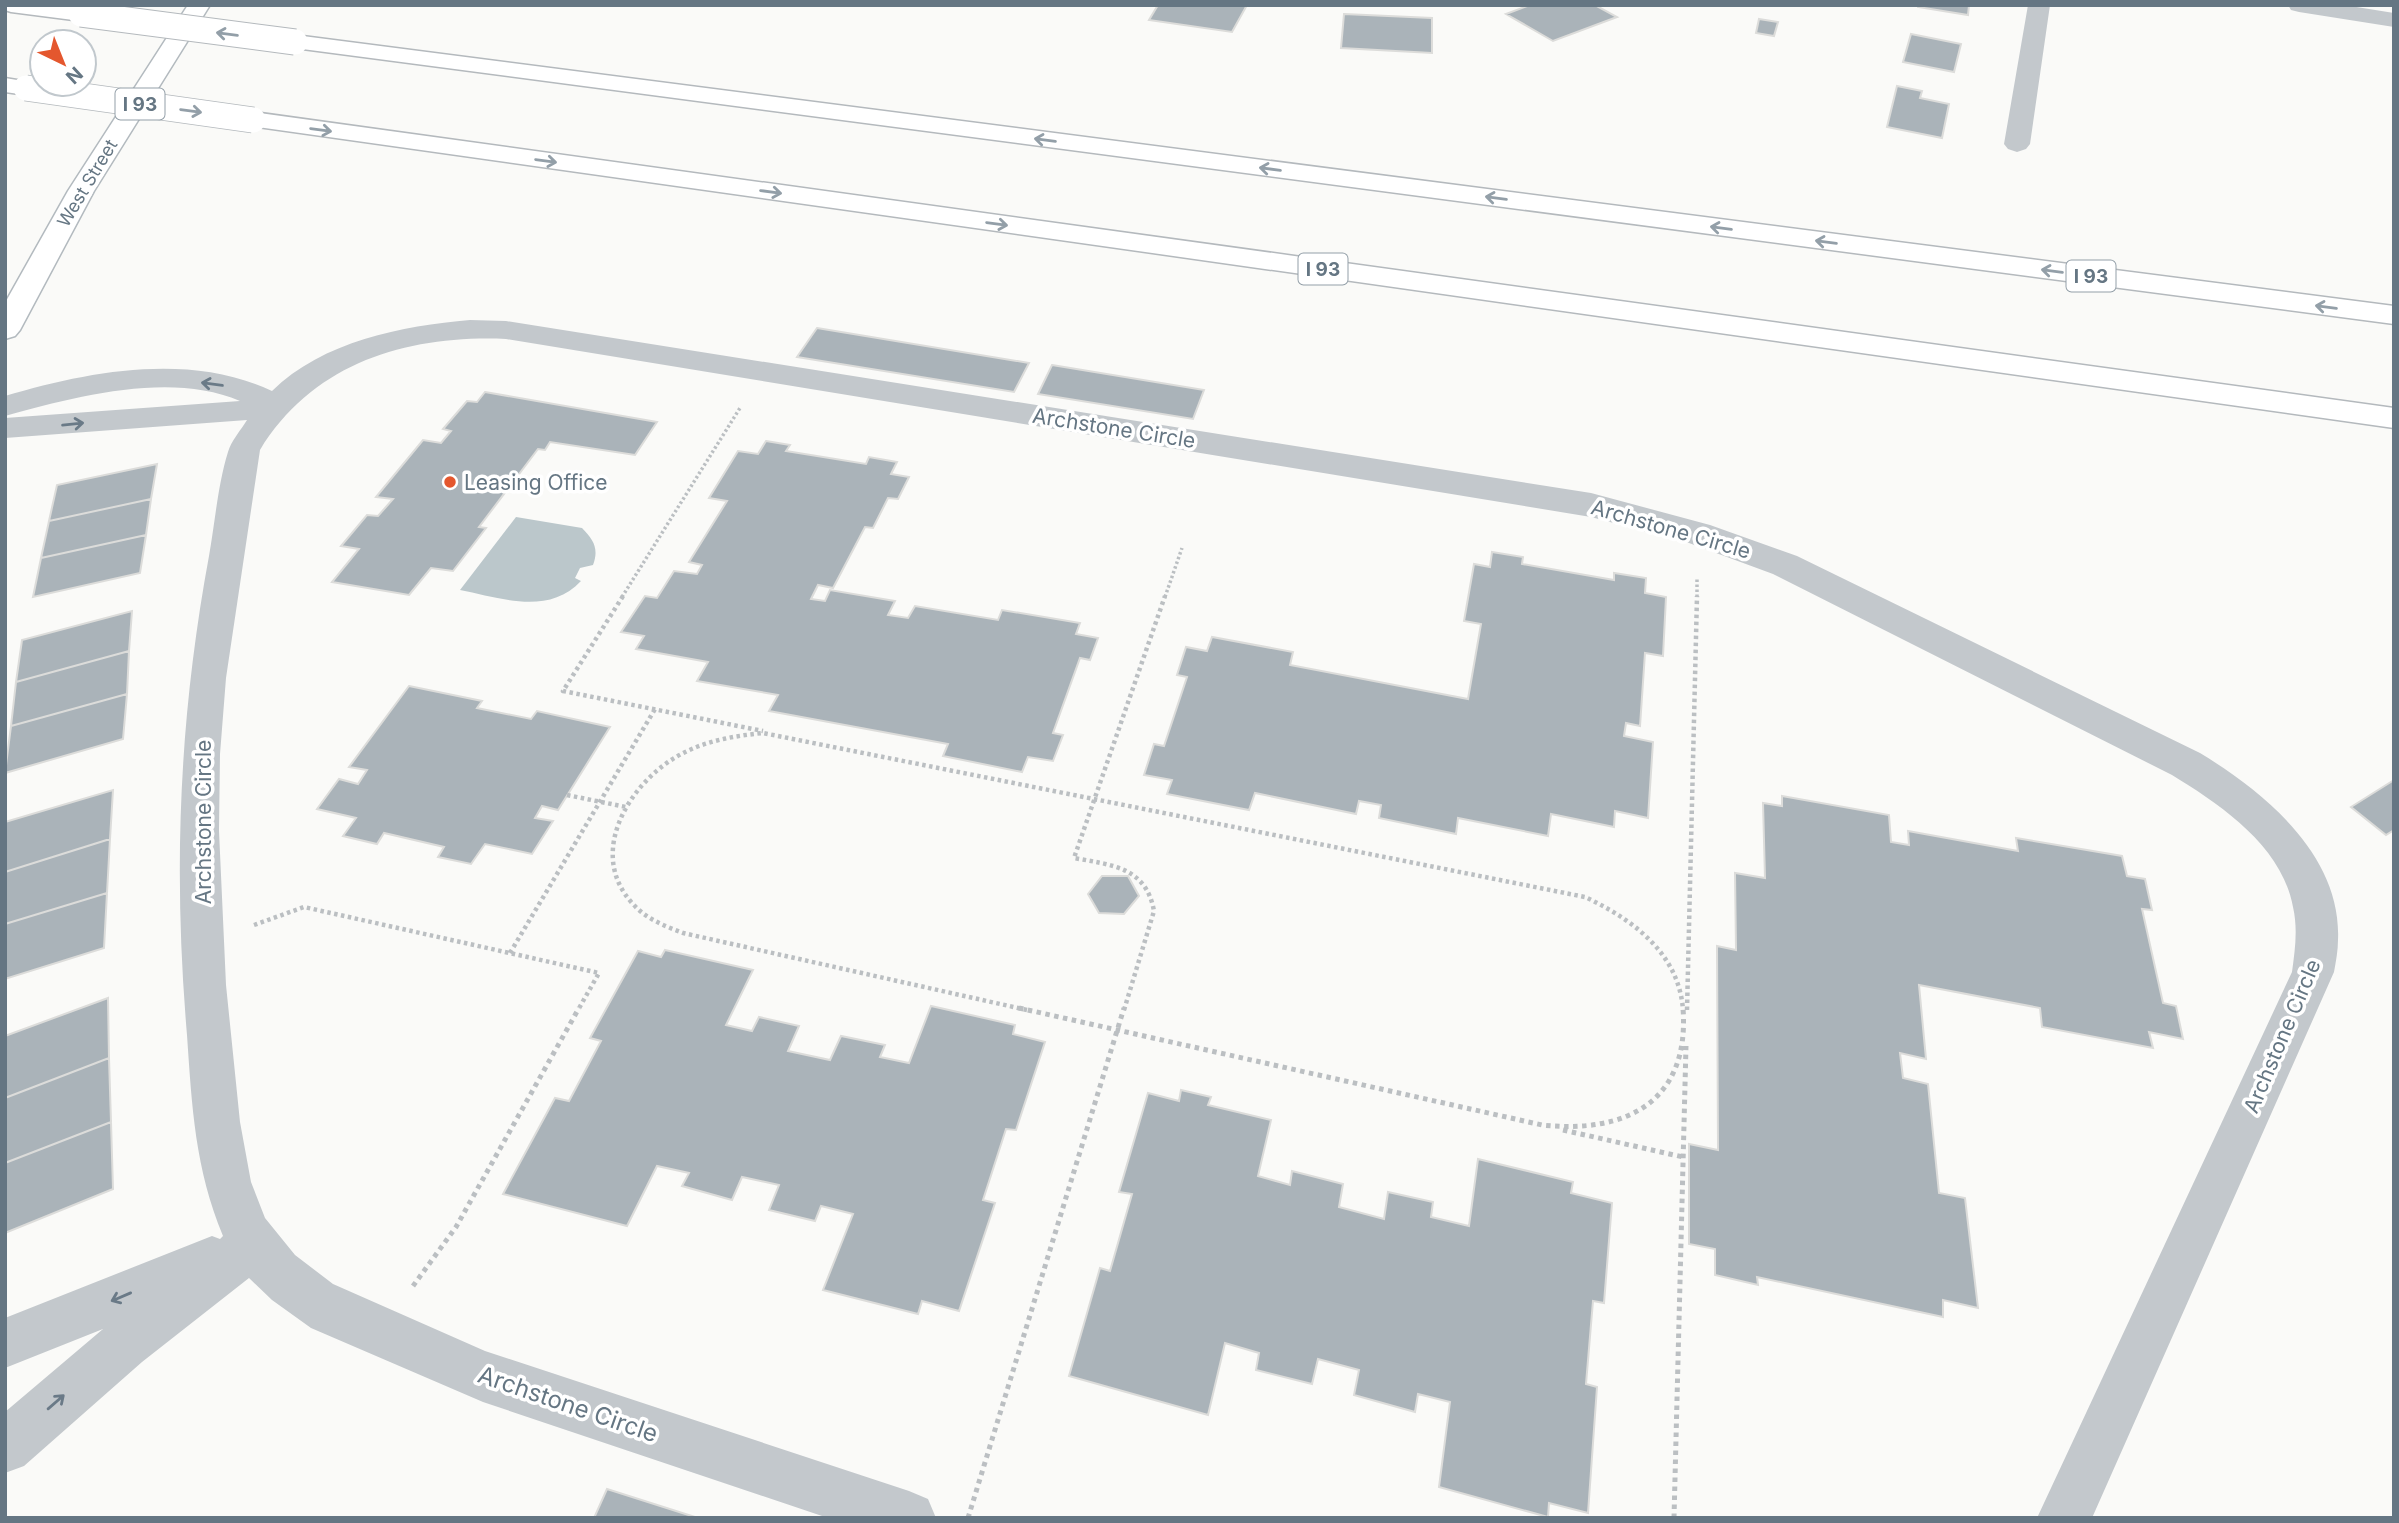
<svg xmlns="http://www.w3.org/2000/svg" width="2399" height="1523" font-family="Inter,sans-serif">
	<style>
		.water { fill: #bbc7cb }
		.building { fill: #aab3b9; stroke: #dcdcda; stroke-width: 2 }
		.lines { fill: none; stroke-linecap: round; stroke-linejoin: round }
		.secondary-casing { stroke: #b3babf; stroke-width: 3 }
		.motorway-casing { stroke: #b4b9bd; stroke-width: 3 }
		.path-far2 { stroke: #bbbfc2; stroke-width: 3.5; stroke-dasharray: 2.5 2.5; stroke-linecap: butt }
		.path-far1 { stroke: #bbbfc2; stroke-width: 4.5; stroke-dasharray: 3.5 3.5; stroke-linecap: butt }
		.path { stroke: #bbbfc2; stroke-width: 5; stroke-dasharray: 4.5 4.5; stroke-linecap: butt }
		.minor { fill: #c3c8cc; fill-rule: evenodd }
		.secondary { fill: #fff; fill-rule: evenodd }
		.motorway { fill: #fff; fill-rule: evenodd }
		.motorway-bridge-casing { stroke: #b4b9bd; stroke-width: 27; stroke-linecap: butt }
		.motorway-bridge { stroke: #fff; stroke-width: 25 }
		.oneway { stroke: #939fa8 }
		.oneway2 { stroke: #6a7a87 }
		.poi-dot { fill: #e4572e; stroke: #fff; stroke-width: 2.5 }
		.labels { text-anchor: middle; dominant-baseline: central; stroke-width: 7; stroke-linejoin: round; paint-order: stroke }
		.far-street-label { font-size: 18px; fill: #657683; stroke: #fff }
		.shield { fill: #fff; stroke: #939fa8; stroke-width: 2 }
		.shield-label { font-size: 19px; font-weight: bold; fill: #657683 }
		.street-label { font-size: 21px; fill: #657683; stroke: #fff }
		.poi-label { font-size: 21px; fill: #657683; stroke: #fff; text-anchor: start }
		.near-street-label { font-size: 24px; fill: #657683; stroke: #fff }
	</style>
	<rect width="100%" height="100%" fill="#fafaf8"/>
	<path class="water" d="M516,517L582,528C594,540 599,549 593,565L580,568L575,578L581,581C548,616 501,598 460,590Z"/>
	<path class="building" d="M1158,5H1247L1232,32L1149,20Z
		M1530,5H1595L1617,17L1553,41L1506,14Z
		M1918,5H1969L1968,15L1918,7Z
		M1344,14L1432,18V53L1341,48Z
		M1759,19L1778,22L1774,36L1756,33Z
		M1911,34L1961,44L1954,72L1903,62Z
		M1897,86L1922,91L1920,98L1949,104L1942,138L1887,127Z
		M817,328L1029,363L1014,392L797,357Z
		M1052,365L1204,390L1193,419L1038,394Z
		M485,392L657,422L635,455L550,442L545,450L538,449L479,527L486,528L453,571L431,568L409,595L332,582L359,549L341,546L367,515L378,516L393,499L376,497L423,440L441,443L451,431L443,429L467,401L477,402Z
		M766,441L790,445L786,451L866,464L869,457L897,462L891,474L909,477L898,499L888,498L873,528L865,527L833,588L818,585L811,599L825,601L830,590L895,601L888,615L908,618L915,606L998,620L1002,610L1080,623L1076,634L1098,638L1090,660L1080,658L1053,733L1063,735L1053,761L1028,757L1022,772L943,756L948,744L769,711L778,695L697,681L708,662L636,649L644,636L621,632L645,596L657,598L674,571L697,574L702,565L689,562L727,501L709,498L738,451L758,454Z
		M157,464L151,499L49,521L57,485Z
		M151,499L146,535L41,558L49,521Z
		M146,535L140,573L33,597L41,558Z
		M1492,552L1523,557L1522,564L1614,580V573L1646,578L1645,593L1666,597L1663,656L1645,653L1640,726L1626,723L1624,736L1653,742L1648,818L1615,811L1614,827L1551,814L1548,836L1458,818L1456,834L1379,818L1381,805L1359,801L1356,814L1255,793L1249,810L1167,794L1172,780L1144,775L1154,744L1164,746L1187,677L1177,675L1186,647L1207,651L1212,637L1293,652L1290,665L1468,699L1481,624L1464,621L1474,564L1490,567Z
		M132,611L129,651L16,682L22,640Z
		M129,651L127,694L11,726L16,682Z
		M409,686L482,701L477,708L531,719L537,711L610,727L558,810L542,806L535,818L553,821L532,854L485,844L471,864L438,857L444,847L384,833L377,844L343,836L356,818L317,809L339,779L358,784L367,770L349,767Z
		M127,694L123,739L5,773L11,726Z
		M2394,780V830L2386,835L2351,807Z
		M113,790L110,839L5,872V822Z
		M1782,796L1889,815L1891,842L1909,845L1908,831L2018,851L2016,838L2122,856L2127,876L2145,879L2152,910L2142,909L2163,1003L2176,1006L2183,1039L2149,1032L2153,1048L2042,1027L2040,1008L1919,985L1926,1059L1900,1053L1903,1078L1928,1084L1939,1193L1965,1198L1978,1308L1943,1300V1317L1757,1277L1758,1285L1715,1275V1249L1689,1244V1144L1718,1150L1717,946L1736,950L1735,873L1765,878L1763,803L1782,806Z
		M110,839L107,893L5,924V872Z
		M1102,876H1128L1139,896L1124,914L1099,913L1088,894Z
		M107,893L104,948L5,979V924Z
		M665,950L753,970L726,1025L752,1031L759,1017L799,1026L788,1051L830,1060L841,1036L885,1045L880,1057L909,1063L931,1006L1015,1025L1013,1034L1045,1042L1016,1130L1006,1129L983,1200L995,1203L959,1311L922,1301L918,1314L823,1290L853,1214L821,1206L815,1221L769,1210L779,1185L742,1177L732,1200L682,1186L689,1173L657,1166L627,1226L503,1194L555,1098L569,1101L601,1041L590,1038L638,951L661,957Z
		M108,998L109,1058L5,1098V1036Z
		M109,1058L111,1122L5,1163V1098Z
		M1181,1090L1211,1097L1208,1105L1271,1120L1258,1176L1290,1185L1292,1171L1343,1184L1339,1207L1384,1219L1388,1192L1433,1202L1431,1217L1469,1226L1478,1159L1573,1182L1571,1193L1612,1203L1604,1303L1593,1301L1586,1384L1597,1387L1588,1513L1549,1503L1548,1517L1439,1487L1450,1402L1418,1394L1415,1412L1354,1395L1359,1370L1318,1359L1312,1384L1256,1370L1259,1353L1225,1343L1208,1415L1069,1376L1100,1268L1110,1271L1132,1194L1119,1192L1148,1093L1179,1101Z
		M111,1122L113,1189L5,1233V1163Z
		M607,1489L698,1518H594Z"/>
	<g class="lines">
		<g class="secondary-casing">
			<path id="secondary" d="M188,5H210L94,191L20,330L15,336L5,339V303L68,191Z"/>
		</g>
		<g class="motorway-casing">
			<path id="motorway" d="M5,5H66L89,9L92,14L89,19L81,21L11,12L5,10Z
				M295,35L2394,306V324L287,47L283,42L287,37Z
				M5,78L35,83L38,88L35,93L26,95L5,92Z
				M253,112L2394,408V428L244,125L240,120L244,115Z"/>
		</g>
		<path class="path-far2" d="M622,597L740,408
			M1165,597L1182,548
			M1697,597V577"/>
		<path class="path-far1" d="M623,596L563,691L763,731
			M567,795L626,807
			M254,925L304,907L599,973L578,1010
			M510,953L655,709
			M1027,1010L683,933C665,926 646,919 633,904C587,855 627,786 676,757C703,741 733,736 763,733L1585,897C1632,919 1679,953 1683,1010
			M1124,1010L1154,911C1146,867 1112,865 1074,858L1165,596
			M1687,1010L1697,596"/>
		<path class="path" d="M1019,1008L1542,1125C1626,1134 1690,1102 1683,1008
			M1563,1130L1683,1157
			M413,1286L456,1227L579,1008
			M968,1518L1124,1008
			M1674,1518L1686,1046"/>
		<path class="minor" d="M2028,5H2050L2030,144L2026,149L2017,152L2008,149L2004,144Z
			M2288,5H2344L2394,13V27L2299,12L2291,10Z
			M470,320L506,321L1591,493L1710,525L1797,556L2200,753C2264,792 2342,855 2338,940C2338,950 2336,961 2334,972L2092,1518H2037L2292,972C2295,950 2298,929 2293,907C2282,846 2221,805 2172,775L1773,574L1689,543L1591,517L506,339C408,335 314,362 260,450L226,678L220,754L219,831L226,985L240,1122L251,1182L265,1218L295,1255L333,1284L485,1351L909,1491L928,1499L936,1518H828L483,1402L311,1328L272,1300L249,1278L142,1362L24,1466L5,1473V1412L103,1329L5,1368V1318L212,1236L220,1239L223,1236C195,1168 192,1108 187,1035C173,871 179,718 209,556C215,522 218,484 228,452C231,441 241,430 247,420L5,438V418L240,401C170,371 75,397 5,416V396C89,371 190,352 272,391C323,341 402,326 470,320Z"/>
		<use href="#secondary" class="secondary"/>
		<use href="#motorway" class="motorway"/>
		<g class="motorway-bridge-casing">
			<path id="motorway-bridge" d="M81,14L295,42
				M26,88L253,120"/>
		</g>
		<use href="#motorway-bridge" class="motorway-bridge"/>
	</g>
	<defs><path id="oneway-shaft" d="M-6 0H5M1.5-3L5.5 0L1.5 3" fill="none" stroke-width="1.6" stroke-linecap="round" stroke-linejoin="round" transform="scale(1.75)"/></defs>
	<g class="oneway">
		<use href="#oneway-shaft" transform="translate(227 34) rotate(-173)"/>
		<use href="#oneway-shaft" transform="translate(191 111) rotate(8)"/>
		<use href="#oneway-shaft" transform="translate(321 130) rotate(8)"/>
		<use href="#oneway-shaft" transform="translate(1045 140) rotate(-173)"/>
		<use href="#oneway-shaft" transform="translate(546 161) rotate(8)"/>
		<use href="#oneway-shaft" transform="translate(1270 169) rotate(-173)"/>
		<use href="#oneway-shaft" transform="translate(771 192) rotate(8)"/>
		<use href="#oneway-shaft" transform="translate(1496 198) rotate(-173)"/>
		<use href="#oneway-shaft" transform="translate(997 224) rotate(8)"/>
		<use href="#oneway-shaft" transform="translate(1721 228) rotate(-173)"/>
		<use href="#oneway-shaft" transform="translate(1826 242) rotate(-173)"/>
		<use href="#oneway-shaft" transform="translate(2052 271) rotate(-173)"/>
		<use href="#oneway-shaft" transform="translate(2326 307) rotate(-173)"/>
	</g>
	<g class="oneway2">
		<use href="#oneway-shaft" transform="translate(212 384) rotate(-172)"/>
		<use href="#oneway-shaft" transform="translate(73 424) rotate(-6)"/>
		<use href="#oneway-shaft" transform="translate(121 1297) rotate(157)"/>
		<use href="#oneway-shaft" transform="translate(56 1402) rotate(-41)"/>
	</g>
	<circle class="poi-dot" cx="450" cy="482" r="7"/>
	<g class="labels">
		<g class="far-street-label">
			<text transform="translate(87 183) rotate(-59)">West Street</text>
		</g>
		<g class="shield">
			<rect x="115.5" y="88.5" width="49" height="31" rx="5"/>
			<rect x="1298.5" y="253.5" width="49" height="31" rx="5"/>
			<rect x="2066.5" y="260.5" width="49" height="31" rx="5"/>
		</g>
		<g class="shield-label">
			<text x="140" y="104">I 93</text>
			<text x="1323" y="269">I 93</text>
			<text x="2091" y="276">I 93</text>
		</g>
		<g class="street-label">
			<text transform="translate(1114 428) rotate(9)">Archstone Circle</text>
			<text transform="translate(1671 529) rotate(16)">Archstone Circle</text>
			<text transform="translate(203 822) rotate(-90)">Archstone Circle</text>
			<text transform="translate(2282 1036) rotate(-67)">Archstone Circle</text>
		</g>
		<g class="poi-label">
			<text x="464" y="482">Leasing Office</text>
		</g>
		<g class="near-street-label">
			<text transform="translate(568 1404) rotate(19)">Archstone Circle</text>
		</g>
	</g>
	<rect width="2399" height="1523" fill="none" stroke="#657683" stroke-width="14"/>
	<g transform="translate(63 63) rotate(137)"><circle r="33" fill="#ffffff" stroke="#c1c8cd" stroke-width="2"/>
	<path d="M0-5L12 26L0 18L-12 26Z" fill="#e4572e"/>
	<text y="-10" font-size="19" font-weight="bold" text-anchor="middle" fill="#657683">N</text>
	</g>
</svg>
